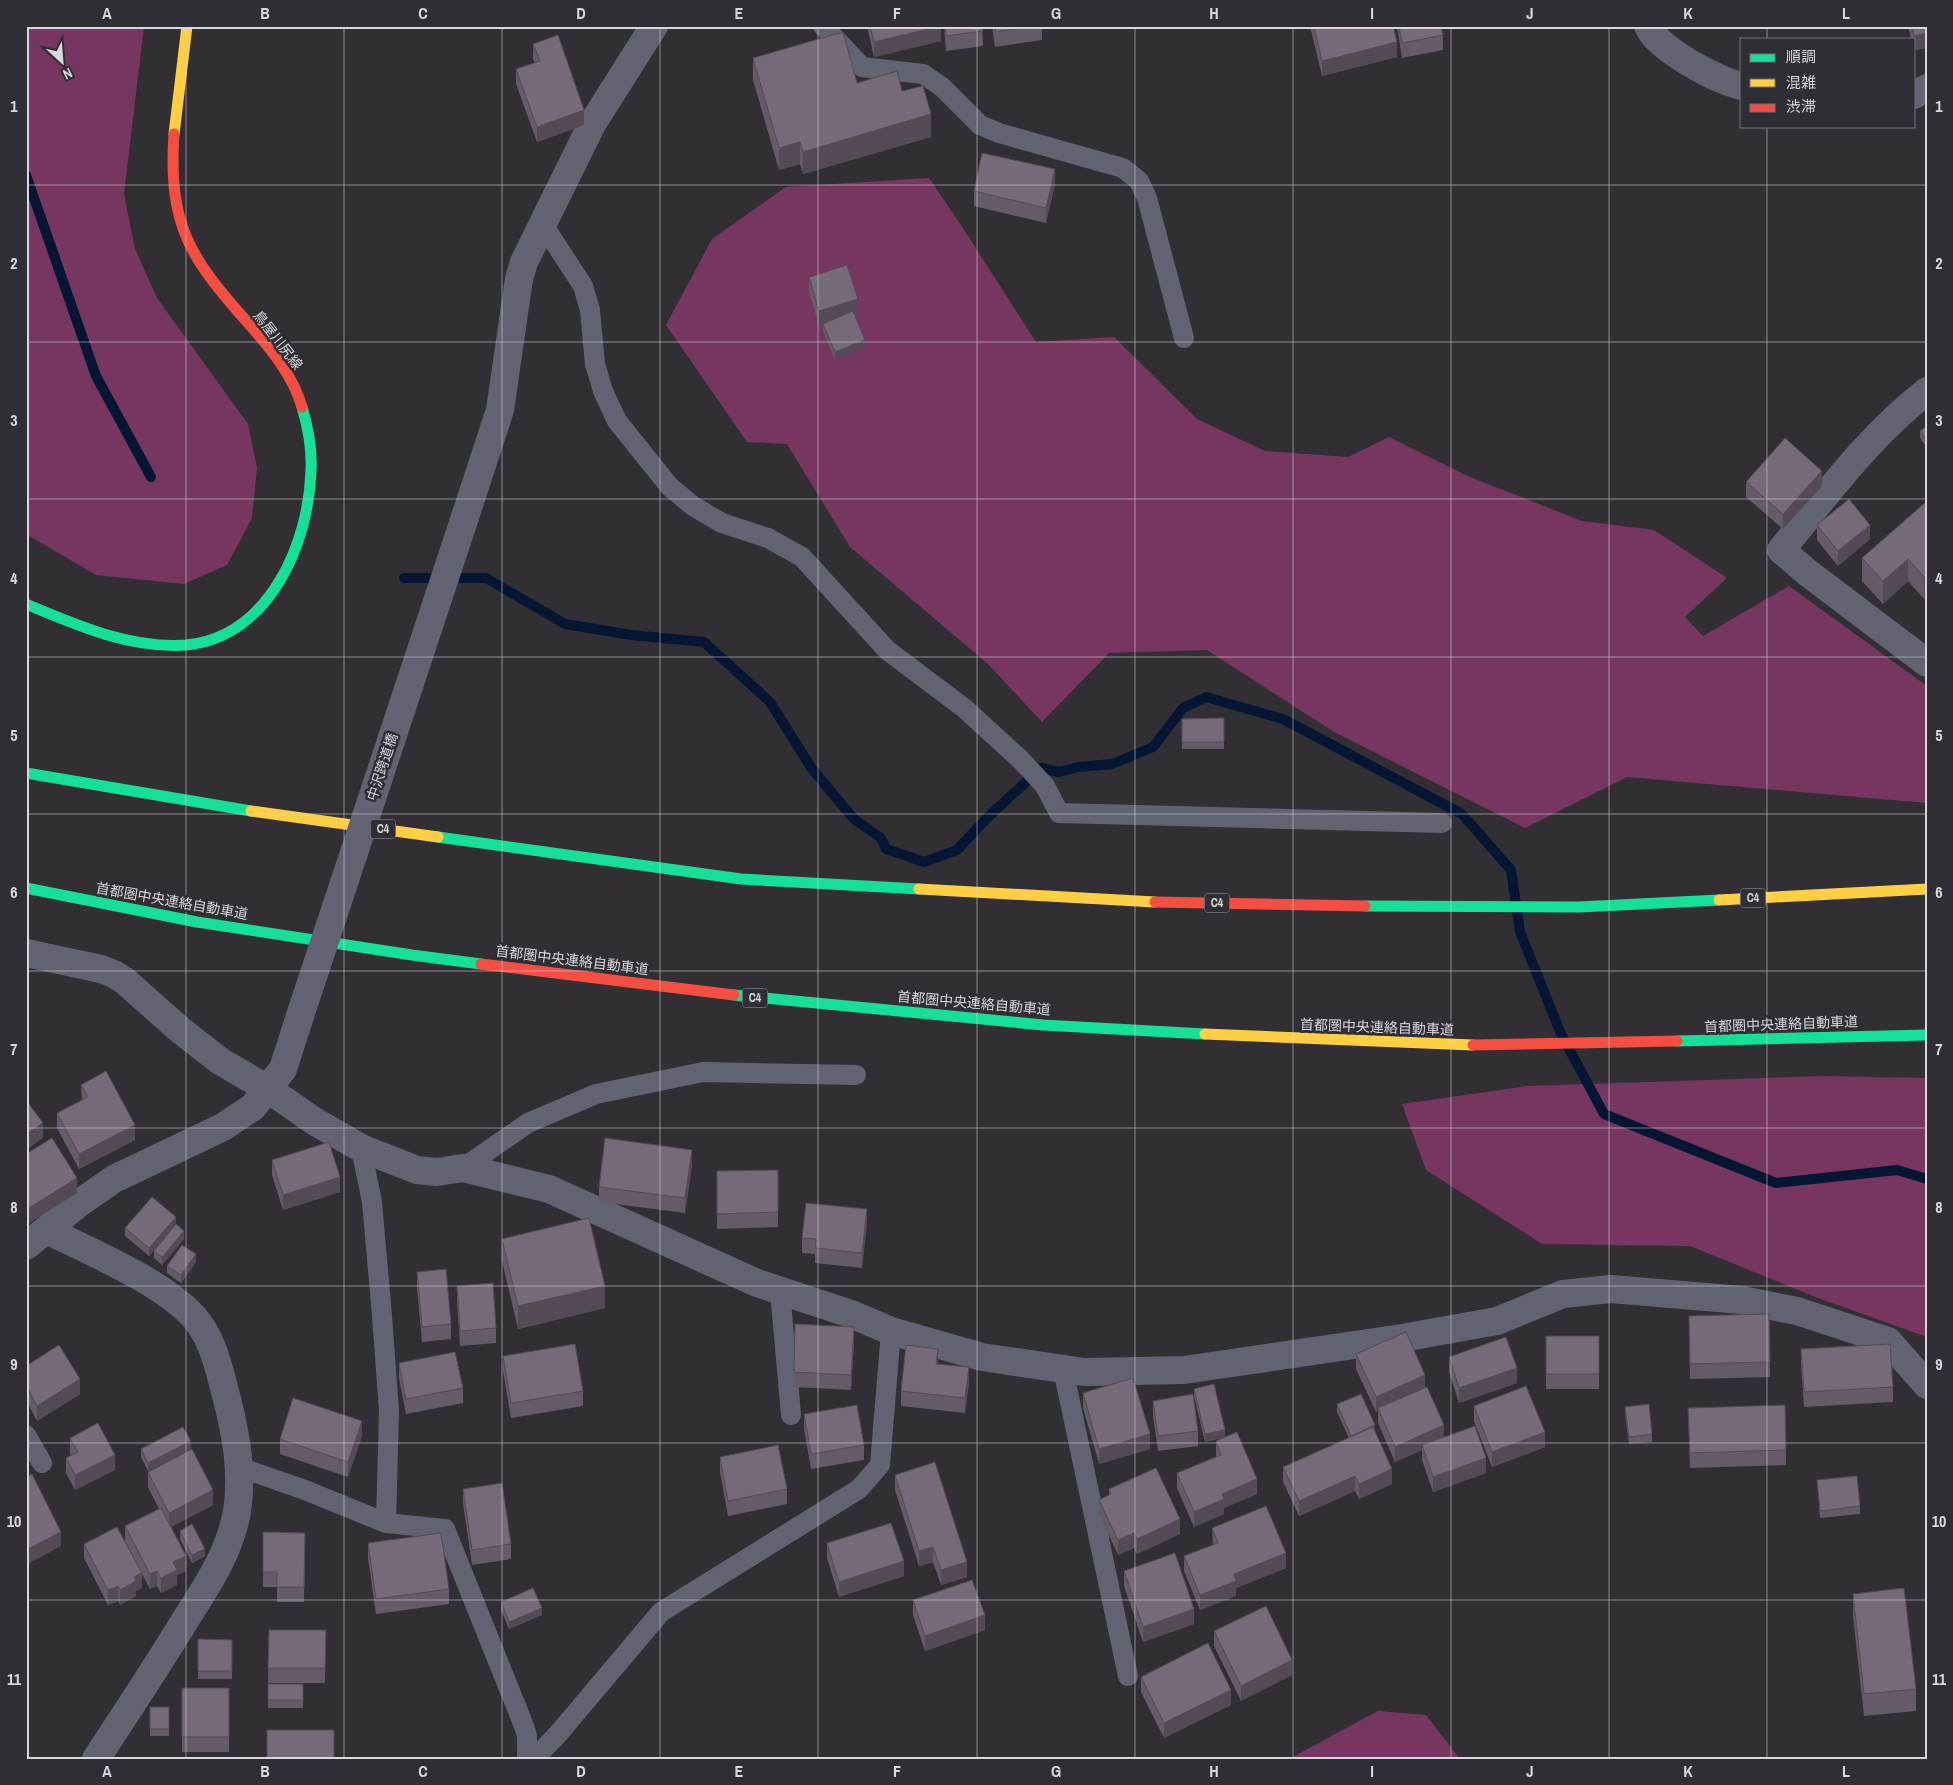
<svg xmlns="http://www.w3.org/2000/svg" width="1953" height="1785" font-family="'Archivo Narrow','Noto Sans JP',sans-serif">
	<style>
		.forest { fill: #77365f }
		.lines { fill: none; stroke-linecap: round; stroke-linejoin: round }
		.stream { stroke: #041633; stroke-width: 10 }
		.lane { stroke: #616373; stroke-width: 20 }
		.street { stroke: #616373; stroke-width: 28 }
		.fast { stroke: #16e098; stroke-width: 11 }
		.slow { stroke: #ffcf43; stroke-width: 11 }
		.jam { stroke: #f24e42; stroke-width: 11 }
		.street-bridge { stroke: #616373; stroke-width: 28 }
		.wall { fill: #655a68 }
		.shaded-wall { fill: #534a55 }
		.building { fill: #766979; stroke: #534a55 }
		.grid { fill: none; stroke: #d9d7dc; stroke-width: 1; stroke-opacity: 0.55 }
		.labels { text-anchor: middle; dominant-baseline: central; stroke-width: 5; stroke-linejoin: round; paint-order: stroke }
		.shield { fill: #302e35; stroke: #a6a4aa; stroke-width: 1 }
		.shield-label { font-size: 12px; font-weight: bold; fill: #d9d7dc }
		.street-label { font-size: 14px; fill: #d9d7dc; stroke: #302e35 }
		.neatline { fill: none; stroke: #d9d7dc; stroke-width: 2 }
		.grid-label { font-size: 16px; text-anchor: middle; font-weight: bold; fill: #d9d7dc }
	</style>
	<rect width="100%" height="100%" fill="#312f34"/>
	<path class="forest" d="M26,26H144L124,194L135,249L157,298L248,424L257,468L252,518L227,565L184,584L96,575L26,534Z
		M929,178L959,222L1036,342L1114,337L1197,419L1265,451L1348,457L1389,437L1470,477L1582,521L1654,530L1727,578L1685,617L1703,636L1789,586L1927,686V803L1627,777L1525,828L1334,732L1207,650L1109,653L1042,722L988,664L850,547L787,444L747,442L666,325L712,239L786,187Z
		M1822,1076L1927,1078V1337L1818,1298L1690,1246L1542,1244L1426,1170L1402,1104L1528,1086Z
		M1378,1711L1426,1715L1460,1759H1289Z"/>
	<g class="lines">
		<path class="stream" d="M26,175L96,376L151,477
			M404,578H486L565,624L631,635L704,642L770,702L812,769L854,819L881,838L886,849L924,862L957,850L987,818L1041,768L1059,772L1078,767L1112,764L1153,747L1183,708L1206,697L1283,719L1462,814L1511,870L1520,932L1561,1034L1604,1114L1776,1183L1897,1170L1927,1179"/>
		<path class="lane" d="M823,26L862,67L923,74L942,87L980,125L999,133L1123,168L1139,181L1147,198L1184,338
			M542,223L583,286L590,310L595,364L603,391L617,421L670,487L693,506L722,523L768,538L802,557L887,650L964,708L1021,760L1045,786L1059,813L1442,823
			M361,1148L372,1202L382,1316L389,1411L386,1523
			M463,1168L528,1123L596,1094L703,1072L856,1075
			M780,1291L791,1415
			M1063,1369L1128,1676
			M26,1435L42,1463
			M239,1467L305,1490L386,1523L445,1529L524,1726L527,1736V1759
			M534,1759L558,1734L661,1612L859,1489L880,1465L891,1331"/>
		<path class="street" d="M1648,26C1657,49 1718,81 1742,86
			M1914,95L1927,88
			M1927,391C1870,435 1826,495 1781,550L1808,573L1927,663
			M465,517L500,410L519,279L524,262L592,124L654,26
			M26,953L101,969L114,974L125,981L179,1029L220,1061L268,1089L314,1121L361,1148L417,1170L437,1172L463,1168L549,1189L757,1283L851,1314L891,1331L982,1357L1084,1372L1184,1370L1402,1338L1497,1321L1563,1294L1611,1289L1742,1300L1797,1311L1888,1341L1927,1385
			M47,1230C92,1253 159,1280 193,1316C214,1339 219,1370 227,1399C236,1435 243,1473 237,1511C230,1553 206,1587 184,1622C156,1668 126,1713 96,1759
			M26,1246L78,1204L114,1179L223,1127L253,1107L283,1069L300,1016"/>
		<path class="fast" d="M26,604C76,625 130,649 186,645C269,637 309,544 311,470C312,448 308,427 302,407
			M26,773L251,811
			M438,837L741,879L919,889
			M26,888L197,922L412,955L481,964
			M1365,906L1579,907L1719,900
			M734,995L1043,1025L1205,1034
			M1677,1041L1927,1035"/>
		<path class="slow" d="M174,134L187,26
			M251,811L438,837
			M919,889L1155,902
			M1719,900L1927,889
			M1205,1034L1473,1045"/>
		<path class="jam" d="M174,134C168,226 190,258 249,324C270,348 293,375 302,407
			M1155,902L1365,906
			M481,964L734,995
			M1473,1045L1677,1041"/>
		<path class="street-bridge" d="M300,1016L465,517"/>
	</g>
	<path class="wall" d="M867,26H941V41L874,57Z
		M944,26H982L983,46L946,51Z
		M992,26H1042V40L995,47Z
		M1310,26H1393L1397,57L1322,76Z
		M1397,26H1441L1443,35V50L1402,58Z
		M1908,26H1927V48L1914,50V39H1911Z
		M533,44L584,125L537,142L516,84V69L535,63L533,59Z
		M753,58L857,83L902,91L931,137L803,174L800,164L779,170L753,80Z
		M1055,184L1046,223L974,206V191Z
		M809,277L858,314L854,316L865,348L835,360L823,331V325L819,326L809,292Z
		M1927,426V448L1920,438V431Z
		M1746,482L1822,486L1783,529L1746,497Z
		M1927,501V597L1924,599L1908,581L1883,604L1862,581V558Z
		M1817,525L1870,539L1838,566L1817,540Z
		M1224,718V749H1182V719Z
		M81,1085L135,1140L79,1169L57,1128V1113L82,1100Z
		M26,1154L77,1193L29,1223L26,1218Z
		M272,1160L340,1192L283,1210L272,1175Z
		M692,1165L685,1213L599,1202V1187Z
		M778,1170V1227L717,1229V1171Z
		M867,1224L862,1268L815,1263V1254L802,1253V1238Z
		M176,1225L184,1239L162,1265L154,1258V1251L171,1230L149,1256L125,1236V1228Z
		M502,1239L605,1308L518,1329L502,1261Z
		M196,1262L181,1283L167,1273V1266Z
		M417,1272L451,1324V1339L422,1342L417,1287Z
		M457,1286L496,1328V1343L460,1346L457,1301Z
		M1769,1314L1770,1377L1690,1379L1689,1316Z
		M1546,1336H1599V1389H1546Z
		M854,1342L851,1390L794,1387V1372Z
		M1801,1349L1893,1387V1402L1804,1407L1801,1364Z
		M1356,1354L1425,1387L1444,1438L1486,1473L1433,1492L1422,1460V1450L1395,1462L1378,1423V1411L1376,1412L1356,1369Z
		M503,1356L583,1391V1406L511,1418L503,1371Z
		M1449,1357L1517,1383L1459,1403L1449,1372Z
		M399,1363L463,1388V1403L406,1414L399,1378Z
		M938,1364L969,1382L965,1413L901,1406V1391Z
		M26,1366L80,1394L37,1421L26,1400Z
		M1194,1389L1225,1437L1205,1442L1194,1396Z
		M1083,1393L1150,1449L1099,1464L1083,1408Z
		M1153,1401L1198,1431V1446L1158,1451L1153,1416Z
		M1337,1404L1375,1431L1392,1484L1359,1499L1355,1491L1299,1516L1283,1482V1467L1349,1438L1337,1412Z
		M1474,1406L1545,1447L1492,1467L1474,1421Z
		M1625,1407L1652,1434V1442L1629,1444L1625,1414Z
		M1688,1408L1786,1450V1465L1690,1468Z
		M804,1414L864,1445V1460L811,1469L804,1429Z
		M362,1436L348,1477L280,1454V1439Z
		M70,1438L115,1470L75,1490L66,1473V1458L71,1455L70,1453Z
		M1216,1441L1257,1494L1224,1508V1514L1194,1527L1177,1488V1473L1216,1457Z
		M141,1449H191L148,1471L141,1457Z
		M720,1457L787,1489V1504L728,1516L720,1472Z
		M148,1472L213,1505L171,1527L186,1571L177,1575V1585L161,1593L157,1586L150,1589L125,1541V1526L159,1509L148,1487Z
		M895,1475L967,1577L941,1585L933,1562L919,1566L895,1490Z
		M1817,1480L1860,1506V1514L1820,1518Z
		M463,1489L511,1544V1559L472,1565L463,1503Z
		M1109,1489L1180,1534L1137,1554L1134,1548L1118,1555L1099,1514V1500L1109,1495Z
		M1212,1528L1286,1568L1236,1588V1596L1200,1610L1184,1571V1556L1213,1545Z
		M180,1531L205,1556L192,1563L180,1539Z
		M263,1532L305,1533L304,1602H277V1587H263Z
		M368,1543L449,1589V1604L376,1614L368,1558Z
		M827,1543L904,1576L839,1597L827,1558Z
		M84,1544L142,1588L136,1591V1596L120,1605L118,1601L108,1605L84,1558Z
		M1124,1571L1194,1624L1143,1642L1124,1586Z
		M1853,1594L1916,1689V1711L1864,1716L1853,1616Z
		M913,1600L985,1630L925,1651L913,1615Z
		M501,1602L542,1615L509,1629L501,1610Z
		M269,1630H326L325,1683H268Z
		M1214,1631L1292,1675L1241,1701L1214,1646Z
		M198,1639L232,1640V1679H198Z
		M1141,1677L1231,1705L1164,1738L1141,1692Z
		M268,1684H303V1708H268Z
		M182,1688H229V1752H182Z
		M150,1707H169V1736H150Z"/>
	<path class="shaded-wall" d="M941,26V41L874,57V42Z
		M1927,33V48L1914,50V36Z
		M1397,42V57L1322,76V61Z
		M584,110V125L537,142V127Z
		M931,114V137L803,174V152Z
		M800,142V164L779,170V148Z
		M1055,169V184L1046,223V208Z
		M858,299V314L819,326V311Z
		M865,340V348L835,360V352Z
		M1822,471V486L1783,529V514Z
		M1870,525V539L1838,566V551Z
		M1908,559V581L1883,604V581Z
		M1927,575V597L1924,599V577Z
		M43,1123V1138L26,1150V1135Z
		M135,1125V1140L79,1169V1154Z
		M692,1150V1165L685,1213V1198Z
		M340,1177V1192L283,1210V1195Z
		M77,1178V1193L29,1223V1208Z
		M867,1209V1224L862,1268V1253Z
		M176,1217V1225L149,1256V1248Z
		M184,1231V1239L162,1265V1257Z
		M196,1254V1262L181,1283V1275Z
		M605,1286V1308L518,1329V1306Z
		M854,1327V1342L851,1390V1375Z
		M938,1349V1363L936,1379V1364Z
		M969,1367V1382L965,1413V1398Z
		M1517,1368V1383L1459,1403V1388Z
		M1425,1375V1390L1378,1408V1411L1376,1412V1397Z
		M80,1379V1394L37,1421V1406Z
		M362,1421V1436L348,1477V1462Z
		M1375,1425V1433L1351,1443V1436Z
		M1444,1425V1440L1422,1445V1450L1395,1462V1447Z
		M1225,1430V1437L1205,1442V1434Z
		M1545,1432V1447L1492,1467V1452Z
		M1150,1434V1449L1099,1464V1449Z
		M191,1441V1449L148,1471V1463Z
		M115,1455V1470L75,1490V1475Z
		M1486,1458V1473L1433,1492V1477Z
		M1392,1469V1484L1359,1499V1484Z
		M1355,1476V1491L1299,1516V1501Z
		M1257,1479V1494L1224,1508V1514L1194,1527V1512L1222,1494Z
		M213,1490V1505L169,1528V1513Z
		M1180,1519V1534L1137,1554V1539Z
		M61,1532V1546L26,1565V1550Z
		M1134,1533V1548L1118,1555V1540Z
		M933,1547V1562L919,1566V1551Z
		M205,1549V1556L192,1563V1555Z
		M1286,1553V1568L1236,1588V1596L1200,1610V1595L1234,1574Z
		M186,1556V1571L177,1575V1585L161,1593V1578L173,1562Z
		M904,1561V1576L839,1597V1582Z
		M967,1562V1577L941,1585V1570Z
		M157,1571V1586L150,1589V1574Z
		M142,1573V1588L136,1591V1596L120,1605V1590L134,1577Z
		M118,1586V1601L108,1605V1590Z
		M542,1608V1615L509,1629V1622Z
		M1194,1609V1624L1143,1642V1627Z
		M985,1615V1630L925,1651V1636Z
		M1292,1660V1675L1241,1701V1686Z
		M1231,1690V1705L1164,1738V1723Z"/>
	<path class="building" d="M870,26H941L874,42Z
		M945,26H982L983,31L946,36Z
		M995,26H1033L995,32Z
		M1314,26H1393L1397,42L1322,61Z
		M1399,26H1441L1443,35L1402,43Z
		M1912,26H1927V33L1914,36Z
		M843,32L857,83L897,71L902,91L923,86L931,114L803,152L800,142L779,148L753,58Z
		M558,35L584,110L537,127L516,69L540,61L533,44Z
		M982,153L1055,169L1046,208L974,191Z
		M847,265L858,299L819,311L809,277Z
		M853,311L865,340L835,352L823,324Z
		M1927,426V440L1920,431Z
		M1785,438L1822,471L1783,514L1746,482Z
		M1849,499L1870,525L1838,551L1817,525Z
		M1927,501V575L1924,577L1908,559L1883,581L1862,558Z
		M1224,718V742H1182V719Z
		M106,1071L135,1125L79,1154L57,1113L88,1097L81,1085Z
		M26,1100L43,1123L26,1135Z
		M52,1138L77,1178L29,1208L26,1203V1154Z
		M605,1138L692,1150L685,1198L599,1187Z
		M329,1142L340,1177L283,1195L272,1160Z
		M778,1170V1212L717,1214V1171Z
		M152,1197L176,1217L149,1248L125,1228Z
		M806,1203L867,1209L862,1253L815,1248L816,1239L802,1238Z
		M589,1218L605,1286L518,1306L502,1239Z
		M176,1224L184,1231L162,1257L154,1251Z
		M182,1245L196,1254L181,1275L167,1266Z
		M446,1269L451,1324L422,1327L417,1272Z
		M493,1283L496,1328L460,1331L457,1286Z
		M1769,1314L1770,1362L1690,1364L1689,1316Z
		M795,1324L854,1327L851,1375L794,1372Z
		M1406,1332L1425,1375L1376,1397L1356,1354Z
		M1546,1336H1599V1374H1546Z
		M1506,1337L1517,1368L1459,1388L1449,1357Z
		M575,1344L583,1391L511,1403L503,1356Z
		M1890,1344L1893,1387L1804,1392L1801,1349Z
		M59,1345L80,1379L37,1406L26,1385V1366Z
		M906,1345L938,1349L936,1364L969,1367L965,1398L901,1391Z
		M455,1352L463,1388L406,1399L399,1363Z
		M1133,1378L1150,1434L1099,1449L1083,1393Z
		M1214,1384L1225,1430L1205,1434L1194,1389Z
		M1526,1386L1545,1432L1492,1452L1474,1406Z
		M1427,1387L1444,1425L1395,1447L1378,1408Z
		M1193,1394L1198,1431L1158,1436L1153,1401Z
		M1361,1394L1375,1425L1351,1436L1337,1404Z
		M293,1398L362,1421L348,1462L280,1439Z
		M1649,1404L1652,1434L1629,1437L1625,1407Z
		M857,1405L864,1445L811,1454L804,1414Z
		M1785,1405L1786,1450L1690,1453L1688,1408Z
		M98,1423L115,1455L75,1475L66,1458L78,1452L70,1438Z
		M1475,1426L1486,1458L1433,1477L1422,1445Z
		M183,1427L191,1441L148,1463L141,1449Z
		M1373,1427L1392,1469L1359,1484L1355,1476L1299,1501L1283,1467Z
		M1237,1432L1257,1479L1222,1494L1224,1499L1194,1512L1177,1473L1221,1455L1216,1441Z
		M778,1445L787,1489L728,1501L720,1457Z
		M192,1449L213,1490L169,1513L148,1472Z
		M935,1462L967,1562L941,1570L933,1547L919,1551L895,1475Z
		M1156,1468L1180,1519L1137,1539L1134,1533L1118,1540L1099,1500L1111,1494L1109,1489Z
		M32,1474L61,1532L26,1550V1477Z
		M1857,1476L1860,1506L1820,1511L1817,1480Z
		M502,1483L511,1544L472,1550L463,1489Z
		M1266,1506L1286,1553L1234,1574L1236,1581L1200,1595L1184,1556L1218,1543L1212,1528Z
		M161,1508L186,1556L173,1562L177,1570L161,1578L157,1571L150,1574L125,1526Z
		M891,1523L904,1561L839,1582L827,1543Z
		M192,1524L205,1549L192,1555L180,1531Z
		M117,1527L142,1573L134,1577L136,1581L120,1590L118,1586L108,1590L84,1544Z
		M263,1532L305,1533L304,1587H277V1572H263Z
		M441,1533L449,1589L376,1599L368,1543Z
		M1175,1553L1194,1609L1143,1627L1124,1571Z
		M972,1580L985,1615L925,1636L913,1600Z
		M533,1588L542,1608L509,1622L501,1602Z
		M1904,1588L1916,1689L1864,1694L1853,1594Z
		M1266,1606L1292,1660L1241,1686L1214,1631Z
		M269,1630H326L325,1668H268Z
		M198,1639L232,1640V1671H198Z
		M1208,1643L1231,1690L1164,1723L1141,1677Z
		M268,1684H303V1700H268Z
		M182,1688H229V1737H182Z
		M150,1707H169V1729H150Z
		M267,1730H334V1759H267Z"/>
	<path class="grid" d="M186,26V1759M344,26V1759M502,26V1759M660,26V1759M818,26V1759M977,26V1759M1135,26V1759M1293,26V1759M1451,26V1759M1609,26V1759M1767,26V39M1767,126V1759M26,185H1927M26,342H1927M26,499H1927M26,657H1927M26,814H1927M26,971H1927M26,1128H1927M26,1286H1927M26,1443H1927M26,1600H1927"/>
	<g class="labels">
		<g class="shield">
			<rect x="370.5" y="819.5" width="25" height="19" rx="4"/>
			<rect x="1740.5" y="888.5" width="25" height="19" rx="4"/>
			<rect x="1204.5" y="893.5" width="25" height="19" rx="4"/>
			<rect x="742.5" y="988.5" width="25" height="19" rx="4"/>
		</g>
		<g class="shield-label">
			<text x="383" y="829">C4</text>
			<text x="1753" y="898">C4</text>
			<text x="1217" y="903">C4</text>
			<text x="755" y="998">C4</text>
		</g>
		<g class="street-label">
			<text transform="translate(278 340) rotate(52)">鳥屋川尻線</text>
			<text transform="translate(382 767) rotate(-72)">中沢跨道橋</text>
			<text transform="translate(172 901) rotate(10)">首都圏中央連絡自動車道</text>
			<text transform="translate(572 960) rotate(7)">首都圏中央連絡自動車道</text>
			<text transform="translate(974 1003) rotate(5)">首都圏中央連絡自動車道</text>
			<text transform="translate(1781 1024) rotate(-2)">首都圏中央連絡自動車道</text>
			<text transform="translate(1377 1027) rotate(2)">首都圏中央連絡自動車道</text>
		</g>
	</g>
	<rect width="1953" height="1785" fill="none" stroke="#302e35" stroke-width="55"/>
	<rect x="1740" y="38" width="175" height="90" fill="#302e35" stroke="#747278"/>
	<rect x="1750" y="54" width="25" height="8" fill="#16e098" stroke="#747278"/>
	<text x="1786" y="62" font-size="15" fill="#d9d7dc">順調</text>
	<rect x="1750" y="79" width="25" height="8" fill="#ffcf43" stroke="#747278"/>
	<text x="1786" y="88" font-size="15" fill="#d9d7dc">混雑</text>
	<rect x="1750" y="104" width="25" height="8" fill="#f24e42" stroke="#747278"/>
	<text x="1786" y="112" font-size="15" fill="#d9d7dc">渋滞</text>
	<g transform="translate(62 62) rotate(154)" stroke="#302e35" stroke-width="4" paint-order="stroke">
	<path d="M0-4L9 19L0 12L-9 19Z" fill="#d9d7dc"/>
	<text y="-8" font-size="14" font-weight="bold" text-anchor="middle" fill="#d9d7dc">N</text>
	</g>
	<rect x="28" y="28" width="1898" height="1730" class="neatline"/>
	<g class="grid-label">
		<text x="107" y="19">A</text>
		<text x="265" y="19">B</text>
		<text x="423" y="19">C</text>
		<text x="581" y="19">D</text>
		<text x="739" y="19">E</text>
		<text x="897" y="19">F</text>
		<text x="1056" y="19">G</text>
		<text x="1214" y="19">H</text>
		<text x="1372" y="19">I</text>
		<text x="1530" y="19">J</text>
		<text x="1688" y="19">K</text>
		<text x="1846" y="19">L</text>
		<text x="14" y="112">1</text>
		<text x="1939" y="112">1</text>
		<text x="14" y="269">2</text>
		<text x="1939" y="269">2</text>
		<text x="14" y="426">3</text>
		<text x="1939" y="426">3</text>
		<text x="14" y="584">4</text>
		<text x="1939" y="584">4</text>
		<text x="14" y="741">5</text>
		<text x="1939" y="741">5</text>
		<text x="14" y="898">6</text>
		<text x="1939" y="898">6</text>
		<text x="14" y="1055">7</text>
		<text x="1939" y="1055">7</text>
		<text x="14" y="1213">8</text>
		<text x="1939" y="1213">8</text>
		<text x="14" y="1370">9</text>
		<text x="1939" y="1370">9</text>
		<text x="14" y="1527">10</text>
		<text x="1939" y="1527">10</text>
		<text x="14" y="1685">11</text>
		<text x="1939" y="1685">11</text>
		<text x="107" y="1777">A</text>
		<text x="265" y="1777">B</text>
		<text x="423" y="1777">C</text>
		<text x="581" y="1777">D</text>
		<text x="739" y="1777">E</text>
		<text x="897" y="1777">F</text>
		<text x="1056" y="1777">G</text>
		<text x="1214" y="1777">H</text>
		<text x="1372" y="1777">I</text>
		<text x="1530" y="1777">J</text>
		<text x="1688" y="1777">K</text>
		<text x="1846" y="1777">L</text>
	</g>
</svg>
